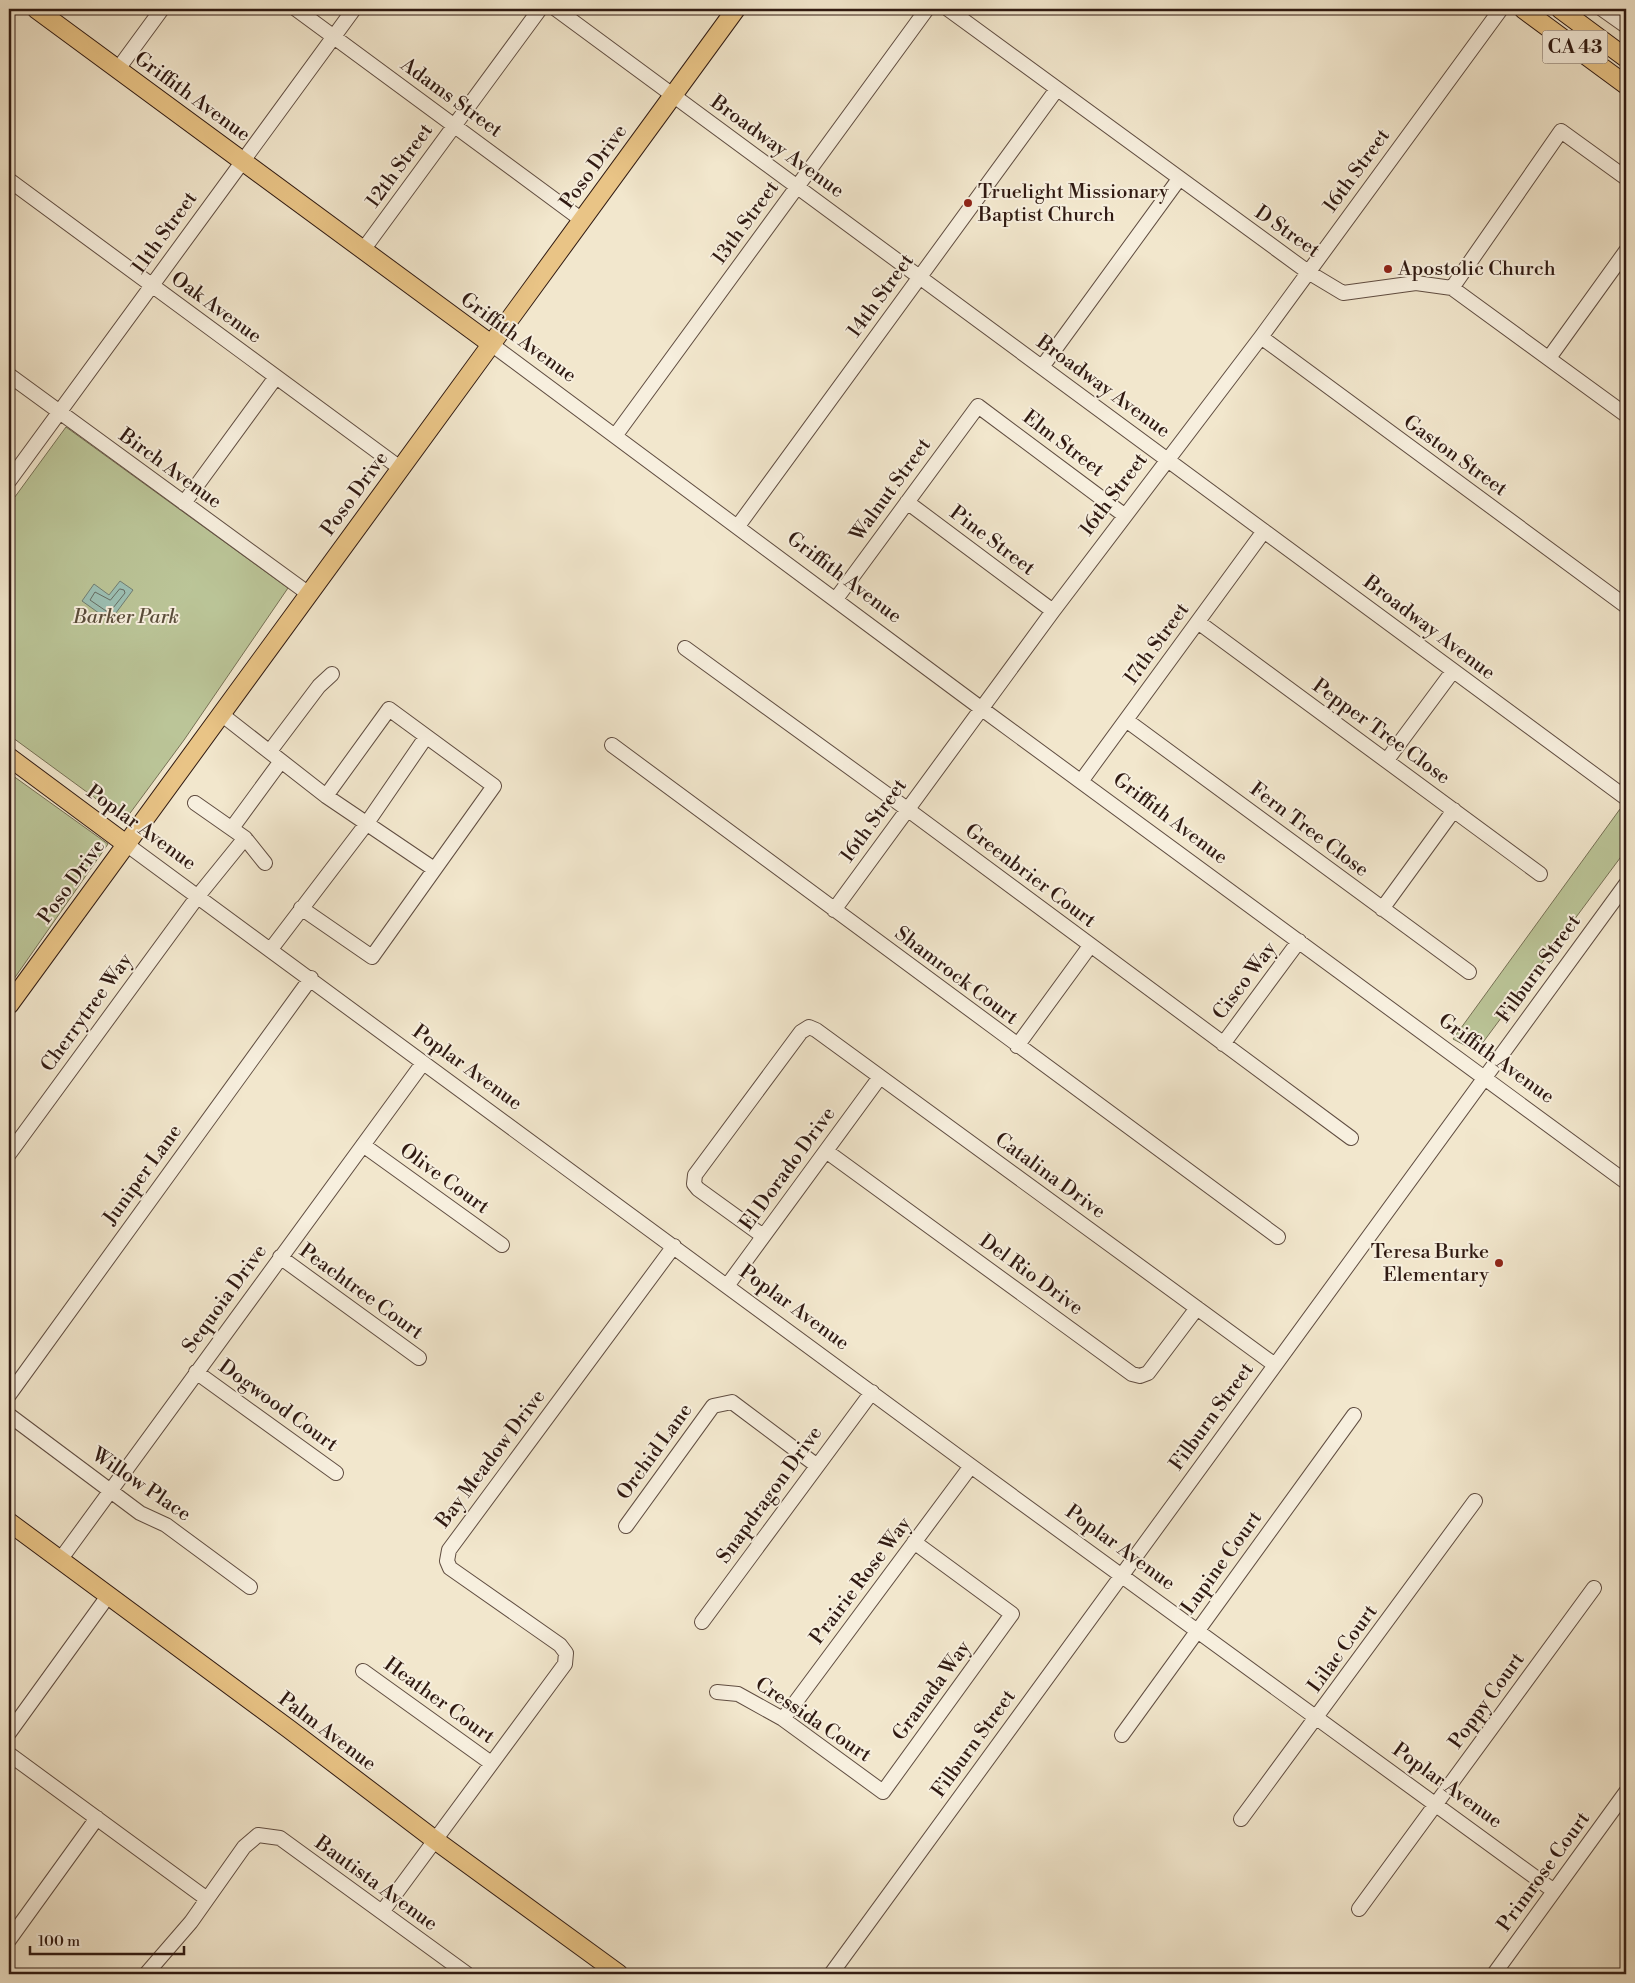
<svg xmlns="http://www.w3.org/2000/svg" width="1635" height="1983" font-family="'Libre Bodoni',serif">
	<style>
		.green { fill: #bbc598; stroke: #767055 }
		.water { fill: #9cc0b4; stroke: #717e73 }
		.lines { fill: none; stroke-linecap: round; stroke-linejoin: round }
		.shore { stroke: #666d63; stroke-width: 1 }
		.minor-casing { stroke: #604d41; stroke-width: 16 }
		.major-casing { stroke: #301a12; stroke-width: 20 }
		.minor { stroke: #f7efde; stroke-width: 14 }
		.major { stroke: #e9c486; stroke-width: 18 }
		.poi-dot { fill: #8f2418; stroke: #f7efde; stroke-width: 2 }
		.labels { text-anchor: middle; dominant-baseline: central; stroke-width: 4; stroke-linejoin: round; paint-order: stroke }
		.shield { fill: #f7efde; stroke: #6c5a4f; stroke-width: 1 }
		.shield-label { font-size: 19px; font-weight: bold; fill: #301a12 }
		.street-label { font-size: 20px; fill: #301a12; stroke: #f7efde }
		.poi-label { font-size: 20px; fill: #301a12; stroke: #f7efde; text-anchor: start }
		.park-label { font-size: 20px; font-style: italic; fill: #5a4d3a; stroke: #f7efde }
	</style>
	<rect width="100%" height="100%" fill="#f2e7cd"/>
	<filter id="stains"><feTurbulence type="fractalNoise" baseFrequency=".004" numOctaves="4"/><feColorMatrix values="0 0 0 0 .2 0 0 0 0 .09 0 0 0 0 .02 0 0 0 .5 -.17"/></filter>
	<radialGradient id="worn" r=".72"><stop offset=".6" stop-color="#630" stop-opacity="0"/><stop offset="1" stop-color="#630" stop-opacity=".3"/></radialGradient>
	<path class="green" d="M66,427L288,588L184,740L125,820L9,735V505Z
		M9,773L108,844L9,986Z
		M1620,809L1626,813V850L1481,1045L1470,1048L1453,1039Z"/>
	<path class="water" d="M120,581L133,590L110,621L82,601L94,584L109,595Z"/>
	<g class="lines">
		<path class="shore" d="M120,589L124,590L125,593L109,613L90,600L95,592L110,600Z"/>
		<g class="minor-casing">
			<path id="minor" d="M296,9L582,220
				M556,9L1626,798
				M948,9L1308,272L1343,293L1416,283L1452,288L1626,415
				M1602,9L1626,26
				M118,69L162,9
				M9,180L400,468
				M363,250L540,9
				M1452,288L1561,131L1626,178
				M1261,337L1626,606
				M491,344L982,709L1626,1182
				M1549,358L1626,251
				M1042,367L1179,179
				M9,375L309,594
				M615,436L927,9
				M9,481L354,9
				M907,502L1053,611
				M184,503L276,377
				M738,526L1057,89
				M836,599L978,406L1124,515
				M1198,622L1540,874
				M685,648L907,809L1351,1138
				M221,714L326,796L434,869
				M1126,720L1469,972
				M612,745L1278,1237
				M270,751L319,686L332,674
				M1387,760L1453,671
				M1082,780L1264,531
				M195,803L245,838L265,863
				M232,828L281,761
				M126,844L971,1466L1554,1891
				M301,908L372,957L494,786L389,709L326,796
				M1382,909L1454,810
				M834,910L1053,611L1261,337L1501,9
				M271,949L367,823L426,737
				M1223,1044L1299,941
				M1017,1046L1090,946
				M363,1145L502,1245
				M826,1151L1132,1374L1140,1376L1148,1373L1197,1308
				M9,1154L198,896L245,838
				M763,1236L698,1189L694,1184L695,1175L801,1032L809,1027L816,1030L1275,1365
				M280,1257L419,1358
				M727,1286L880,1077
				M196,1372L336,1473
				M9,1395L311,978
				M9,1415L140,1513L166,1525L250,1587
				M626,1526L713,1406L732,1402L816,1465
				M60,1560L423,1063
				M702,1622L872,1392
				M363,1671L491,1763
				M717,1692L738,1694L783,1719L883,1792L1012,1614L914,1542
				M783,1719L971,1466
				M9,1733L108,1596
				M1122,1735L1354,1415
				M9,1754L207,1899
				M1241,1819L1475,1501
				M1359,1909L1594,1588
				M382,1912L565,1664L566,1653L560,1645L450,1568L447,1561L449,1550L674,1246
				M9,1940L97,1818
				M146,1974L191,1922L244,1847L258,1835L280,1838L467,1974
				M831,1974L1626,884
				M1494,1974L1626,1792"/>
		</g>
		<g class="major-casing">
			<path id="major" d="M36,9L491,344
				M1523,9L1626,85
				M1560,9L1626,58
				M9,757L126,844
				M9,1005L736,9
				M9,1522L289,1729L435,1840L619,1974"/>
		</g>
		<use href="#minor" class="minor"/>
		<use href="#major" class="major"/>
	</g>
	<g class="poi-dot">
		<circle cx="968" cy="203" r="5"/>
		<circle cx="1388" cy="269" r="5"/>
		<circle cx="1499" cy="1263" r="5"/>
	</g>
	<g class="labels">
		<rect class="shield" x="1542.5" y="30.5" width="65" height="33" rx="4"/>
		<g class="shield-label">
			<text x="1575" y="47">CA 43</text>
		</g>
		<g class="street-label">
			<text transform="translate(192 97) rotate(36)">Griffith Avenue</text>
			<text transform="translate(451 98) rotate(36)">Adams Street</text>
			<text transform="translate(777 147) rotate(36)">Broadway Avenue</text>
			<text transform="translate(400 166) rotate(-54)">12th Street</text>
			<text transform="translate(594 167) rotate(-54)">Poso Drive</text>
			<text transform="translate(1357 171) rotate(-54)">16th Street</text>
			<text transform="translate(746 223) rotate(-54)">13th Street</text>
			<text transform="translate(1287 232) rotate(35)">D Street</text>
			<text transform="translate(165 233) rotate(-54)">11th Street</text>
			<text transform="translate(881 296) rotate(-54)">14th Street</text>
			<text transform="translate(216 308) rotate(36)">Oak Avenue</text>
			<text transform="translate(518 338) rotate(36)">Griffith Avenue</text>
			<text transform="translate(1103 387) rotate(36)">Broadway Avenue</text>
			<text transform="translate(1063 444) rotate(37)">Elm Street</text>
			<text transform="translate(1455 456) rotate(36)">Gaston Street</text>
			<text transform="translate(170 469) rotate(36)">Birch Avenue</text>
			<text transform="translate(891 490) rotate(-54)">Walnut Street</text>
			<text transform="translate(355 494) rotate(-54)">Poso Drive</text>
			<text transform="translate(1114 495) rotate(-53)">16th Street</text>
			<text transform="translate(992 541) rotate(37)">Pine Street</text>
			<text transform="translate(844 578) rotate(37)">Griffith Avenue</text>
			<text transform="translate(1429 628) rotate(37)">Broadway Avenue</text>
			<text transform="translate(1157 644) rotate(-54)">17th Street</text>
			<text transform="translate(1381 732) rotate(36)">Pepper Tree Close</text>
			<text transform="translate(1170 819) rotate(37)">Griffith Avenue</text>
			<text transform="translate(874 821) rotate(-54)">16th Street</text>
			<text transform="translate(141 828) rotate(36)">Poplar Avenue</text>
			<text transform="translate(1309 830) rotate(37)">Fern Tree Close</text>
			<text transform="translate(1030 876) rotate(37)">Greenbrier Court</text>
			<text transform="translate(72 882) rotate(-54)">Poso Drive</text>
			<text transform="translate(1539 969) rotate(-54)">Filburn Street</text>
			<text transform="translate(956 976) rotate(37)">Shamrock Court</text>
			<text transform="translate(1245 981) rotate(-53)">Cisco Way</text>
			<text transform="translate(87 1013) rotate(-54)">Cherrytree Way</text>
			<text transform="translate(1496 1059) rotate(36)">Griffith Avenue</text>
			<text transform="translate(467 1068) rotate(36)">Poplar Avenue</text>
			<text transform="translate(788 1169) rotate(-54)">El Dorado Drive</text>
			<text transform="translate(143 1175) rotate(-54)">Juniper Lane</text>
			<text transform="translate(1050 1176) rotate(36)">Catalina Drive</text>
			<text transform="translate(444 1179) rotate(36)">Olive Court</text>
			<text transform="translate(1031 1275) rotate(36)">Del Rio Drive</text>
			<text transform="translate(361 1292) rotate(36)">Peachtree Court</text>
			<text transform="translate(225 1299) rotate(-54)">Sequoia Drive</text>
			<text transform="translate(794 1308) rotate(36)">Poplar Avenue</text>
			<text transform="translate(278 1406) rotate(36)">Dogwood Court</text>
			<text transform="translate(1212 1417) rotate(-54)">Filburn Street</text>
			<text transform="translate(655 1452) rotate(-54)">Orchid Lane</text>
			<text transform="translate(491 1459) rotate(-53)">Bay Meadow Drive</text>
			<text transform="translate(141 1485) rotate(34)">Willow Place</text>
			<text transform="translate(770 1495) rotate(-54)">Snapdragon Drive</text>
			<text transform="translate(1120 1548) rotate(36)">Poplar Avenue</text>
			<text transform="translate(1222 1563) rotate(-54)">Lupine Court</text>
			<text transform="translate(861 1581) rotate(-53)">Prairie Rose Way</text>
			<text transform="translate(1343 1649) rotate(-54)">Lilac Court</text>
			<text transform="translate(932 1691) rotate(-54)">Granada Way</text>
			<text transform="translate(439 1701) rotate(36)">Heather Court</text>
			<text transform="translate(1487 1701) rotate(-54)">Poppy Court</text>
			<text transform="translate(813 1720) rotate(34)">Cressida Court</text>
			<text transform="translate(327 1732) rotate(37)">Palm Avenue</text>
			<text transform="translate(974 1744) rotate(-54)">Filburn Street</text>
			<text transform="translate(1447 1786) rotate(36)">Poplar Avenue</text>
			<text transform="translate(1544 1872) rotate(-54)">Primrose Court</text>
			<text transform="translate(376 1884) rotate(36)">Bautista Avenue</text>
		</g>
		<g class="poi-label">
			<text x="978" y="192">Truelight Missionary<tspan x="978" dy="23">Baptist Church</tspan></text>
			<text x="1398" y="269">Apostolic Church</text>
			<text x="1489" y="1252" text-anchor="end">Teresa Burke<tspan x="1489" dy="23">Elementary</tspan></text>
		</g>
		<g class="park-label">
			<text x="126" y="617">Barker Park</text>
		</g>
	</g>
	<rect width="1635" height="1983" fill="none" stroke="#f2e7cd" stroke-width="30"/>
	<rect x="10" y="10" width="1615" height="1963" fill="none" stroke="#301a12" stroke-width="2.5"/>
	<rect x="15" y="15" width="1605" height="1953" fill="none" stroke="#301a12"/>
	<path d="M30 1946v8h154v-8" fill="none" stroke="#301a12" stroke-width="2.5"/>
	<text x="38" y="1946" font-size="15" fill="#301a12" stroke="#f7efde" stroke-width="4" paint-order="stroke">100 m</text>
	<rect width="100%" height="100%" filter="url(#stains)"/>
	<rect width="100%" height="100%" fill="url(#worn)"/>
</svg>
